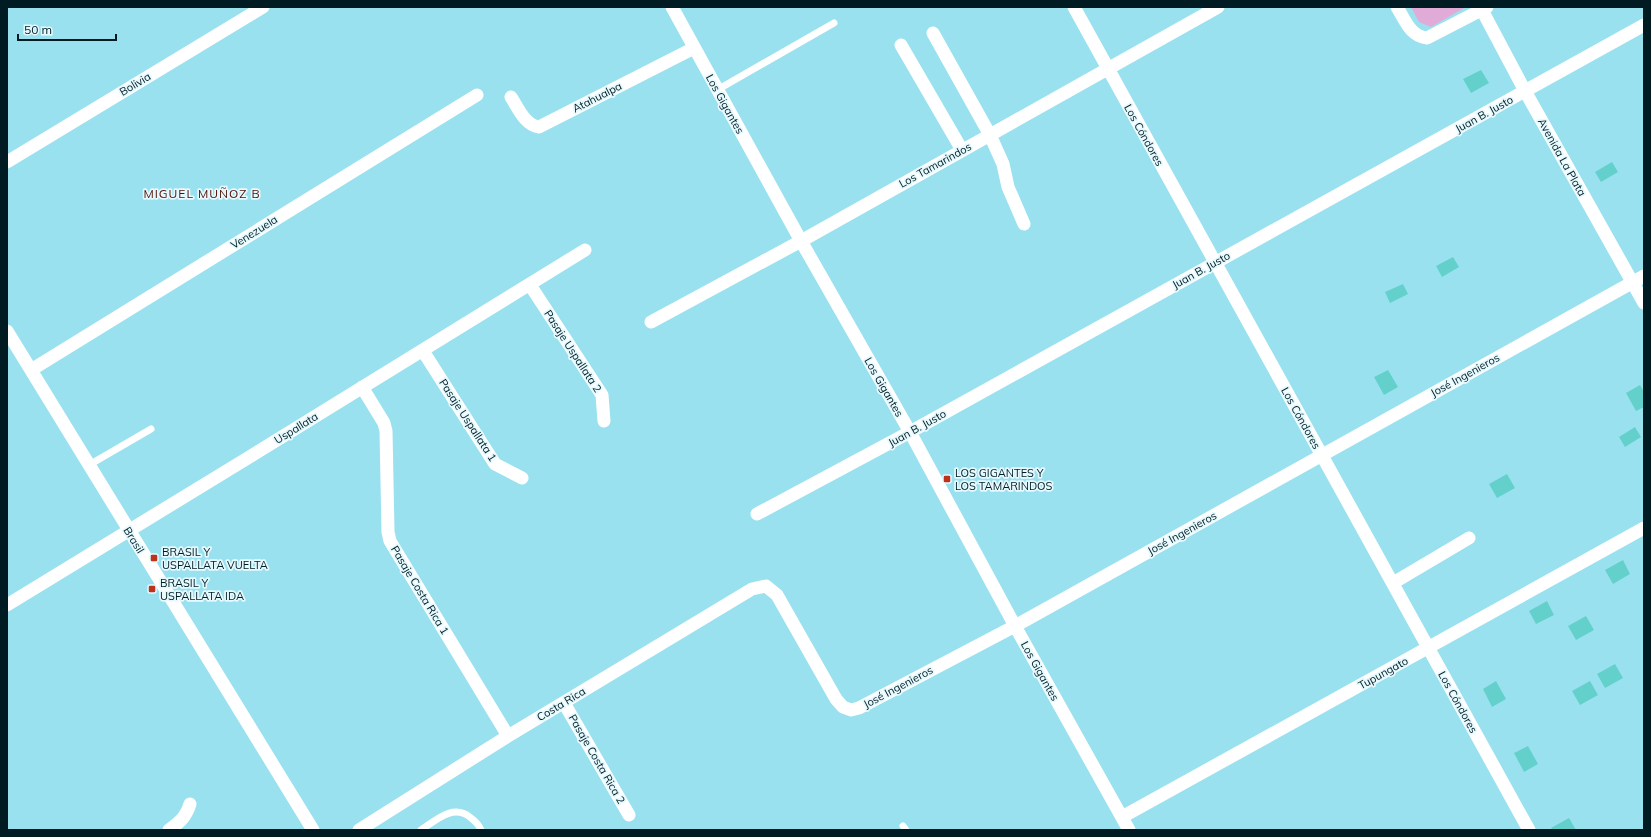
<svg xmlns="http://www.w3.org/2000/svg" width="1651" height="837" font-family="Mulish,sans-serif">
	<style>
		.green { fill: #e1abd8 }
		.building { fill: #63d0cc }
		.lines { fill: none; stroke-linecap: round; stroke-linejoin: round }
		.lane { stroke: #fff; stroke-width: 7 }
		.street { stroke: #fff; stroke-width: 13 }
		.poi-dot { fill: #bd321b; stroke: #e5f9fe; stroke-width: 1.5 }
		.labels { text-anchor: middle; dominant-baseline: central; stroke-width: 3.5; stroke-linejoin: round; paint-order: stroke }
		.street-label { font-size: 11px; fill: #001c22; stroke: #e5f9fe }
		.poi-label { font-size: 11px; fill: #001c22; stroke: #e5f9fe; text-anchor: start }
		.neighbourhood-label { font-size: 12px; letter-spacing: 1px; fill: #510e04; stroke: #e5f9fe }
	</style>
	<rect width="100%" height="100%" fill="#9ae1f0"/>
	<path class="green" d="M1411,7H1466L1431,27L1419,22Z"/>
	<path class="building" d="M1481,70L1489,83L1471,93L1463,79Z
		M1612,162L1618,172L1601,182L1595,172Z
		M1453,257L1459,267L1442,277L1436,266Z
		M1403,284L1408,294L1390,303L1385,292Z
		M1388,370L1398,387L1384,395L1374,377Z
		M1640,385L1644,392V407L1636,411L1626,393Z
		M1635,427L1641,437L1625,447L1619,437Z
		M1507,474L1515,488L1497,498L1489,484Z
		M1623,560L1630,574L1613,584L1605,570Z
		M1547,601L1554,615L1536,624L1529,611Z
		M1586,616L1594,630L1576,640L1568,626Z
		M1615,664L1623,678L1605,688L1597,674Z
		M1496,681L1506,699L1492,707L1483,689Z
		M1590,681L1598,695L1580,705L1572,691Z
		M1528,746L1538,764L1524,772L1514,753Z
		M1569,818L1576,830H1553L1551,828Z"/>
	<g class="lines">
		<path class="lane" d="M717,90L834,23
			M89,465L151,429
			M903,826L906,830
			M421,830C436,820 454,803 471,818C475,821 479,825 481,830"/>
		<path class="street" d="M672,7L801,241L910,432L1015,626L1129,830
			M1074,7L1529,830
			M1397,7C1405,20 1410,36 1427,38L1487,7
			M1482,10L1525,91L1644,303
			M933,33L990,135L1003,164L1008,187L1024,224
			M901,45L962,150
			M511,97C518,108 525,125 539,127L694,48
			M7,162L263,7
			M530,285L602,395L604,421
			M651,322L801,241L1218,7
			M7,331L313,830
			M423,351L495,464L522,478
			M31,370L477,95
			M362,387L384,423L386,431L388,532L390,541L508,736
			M757,514L910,432L1644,25
			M1393,583L1469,538
			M7,605C200,487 393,370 585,250
			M564,703L629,815
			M1122,817L1644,528
			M169,830C180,822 186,817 190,804
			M359,830L508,736L752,589L766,586L777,595L836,699L843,707L851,710L859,708L1015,626L1644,276"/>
	</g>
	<g class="poi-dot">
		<rect x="943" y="475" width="8" height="8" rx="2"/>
		<rect x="150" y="554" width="8" height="8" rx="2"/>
		<rect x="148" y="585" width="8" height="8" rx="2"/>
	</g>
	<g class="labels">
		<g class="street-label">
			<text transform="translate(135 84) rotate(-31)">Bolivia</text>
			<text transform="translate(597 97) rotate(-27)">Atahualpa</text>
			<text transform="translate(725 104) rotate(61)">Los Gigantes</text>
			<text transform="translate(1484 114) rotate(-29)">Juan B. Justo</text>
			<text transform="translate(1144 135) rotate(61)">Los Cóndores</text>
			<text transform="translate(1562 157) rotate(61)">Avenida La Plata</text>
			<text transform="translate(935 165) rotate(-29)">Los Tamarindos</text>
			<text transform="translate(254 232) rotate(-32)">Venezuela</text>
			<text transform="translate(1201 270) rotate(-29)">Juan B. Justo</text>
			<text transform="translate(573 351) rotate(57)">Pasaje Uspallata 2</text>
			<text transform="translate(1465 375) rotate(-29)">José Ingenieros</text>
			<text transform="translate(884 387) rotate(60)">Los Gigantes</text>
			<text transform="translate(1301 418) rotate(61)">Los Cóndores</text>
			<text transform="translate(468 420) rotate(57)">Pasaje Uspallata 1</text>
			<text transform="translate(296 428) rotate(-32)">Uspallata</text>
			<text transform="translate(917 428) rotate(-29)">Juan B. Justo</text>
			<text transform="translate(1182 533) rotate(-29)">José Ingenieros</text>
			<text transform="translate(134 540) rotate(58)">Brasil</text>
			<text transform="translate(420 590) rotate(59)">Pasaje Costa Rica 1</text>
			<text transform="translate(1040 671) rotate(61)">Los Gigantes</text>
			<text transform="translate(1383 673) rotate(-29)">Tupungato</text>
			<text transform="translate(898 687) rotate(-28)">José Ingenieros</text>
			<text transform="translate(1458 702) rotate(61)">Los Cóndores</text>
			<text transform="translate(561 704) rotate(-31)">Costa Rica</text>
			<text transform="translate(597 759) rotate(60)">Pasaje Costa Rica 2</text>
		</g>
		<g class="poi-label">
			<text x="955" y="473">LOS GIGANTES Y<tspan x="955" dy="13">LOS TAMARINDOS</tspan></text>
			<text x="162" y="552">BRASIL Y<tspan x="162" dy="13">USPALLATA VUELTA</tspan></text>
			<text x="160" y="583">BRASIL Y<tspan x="160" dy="13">USPALLATA IDA</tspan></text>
		</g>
		<g class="neighbourhood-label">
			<text x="202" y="193">MIGUEL MUÑOZ B</text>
		</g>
	</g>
	<rect width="1651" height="837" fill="none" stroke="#001c22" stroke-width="16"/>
	<path d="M18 34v6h98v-6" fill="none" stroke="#001c22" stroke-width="2"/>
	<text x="24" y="34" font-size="12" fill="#001c22" stroke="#e5f9fe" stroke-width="3" paint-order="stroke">50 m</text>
</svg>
